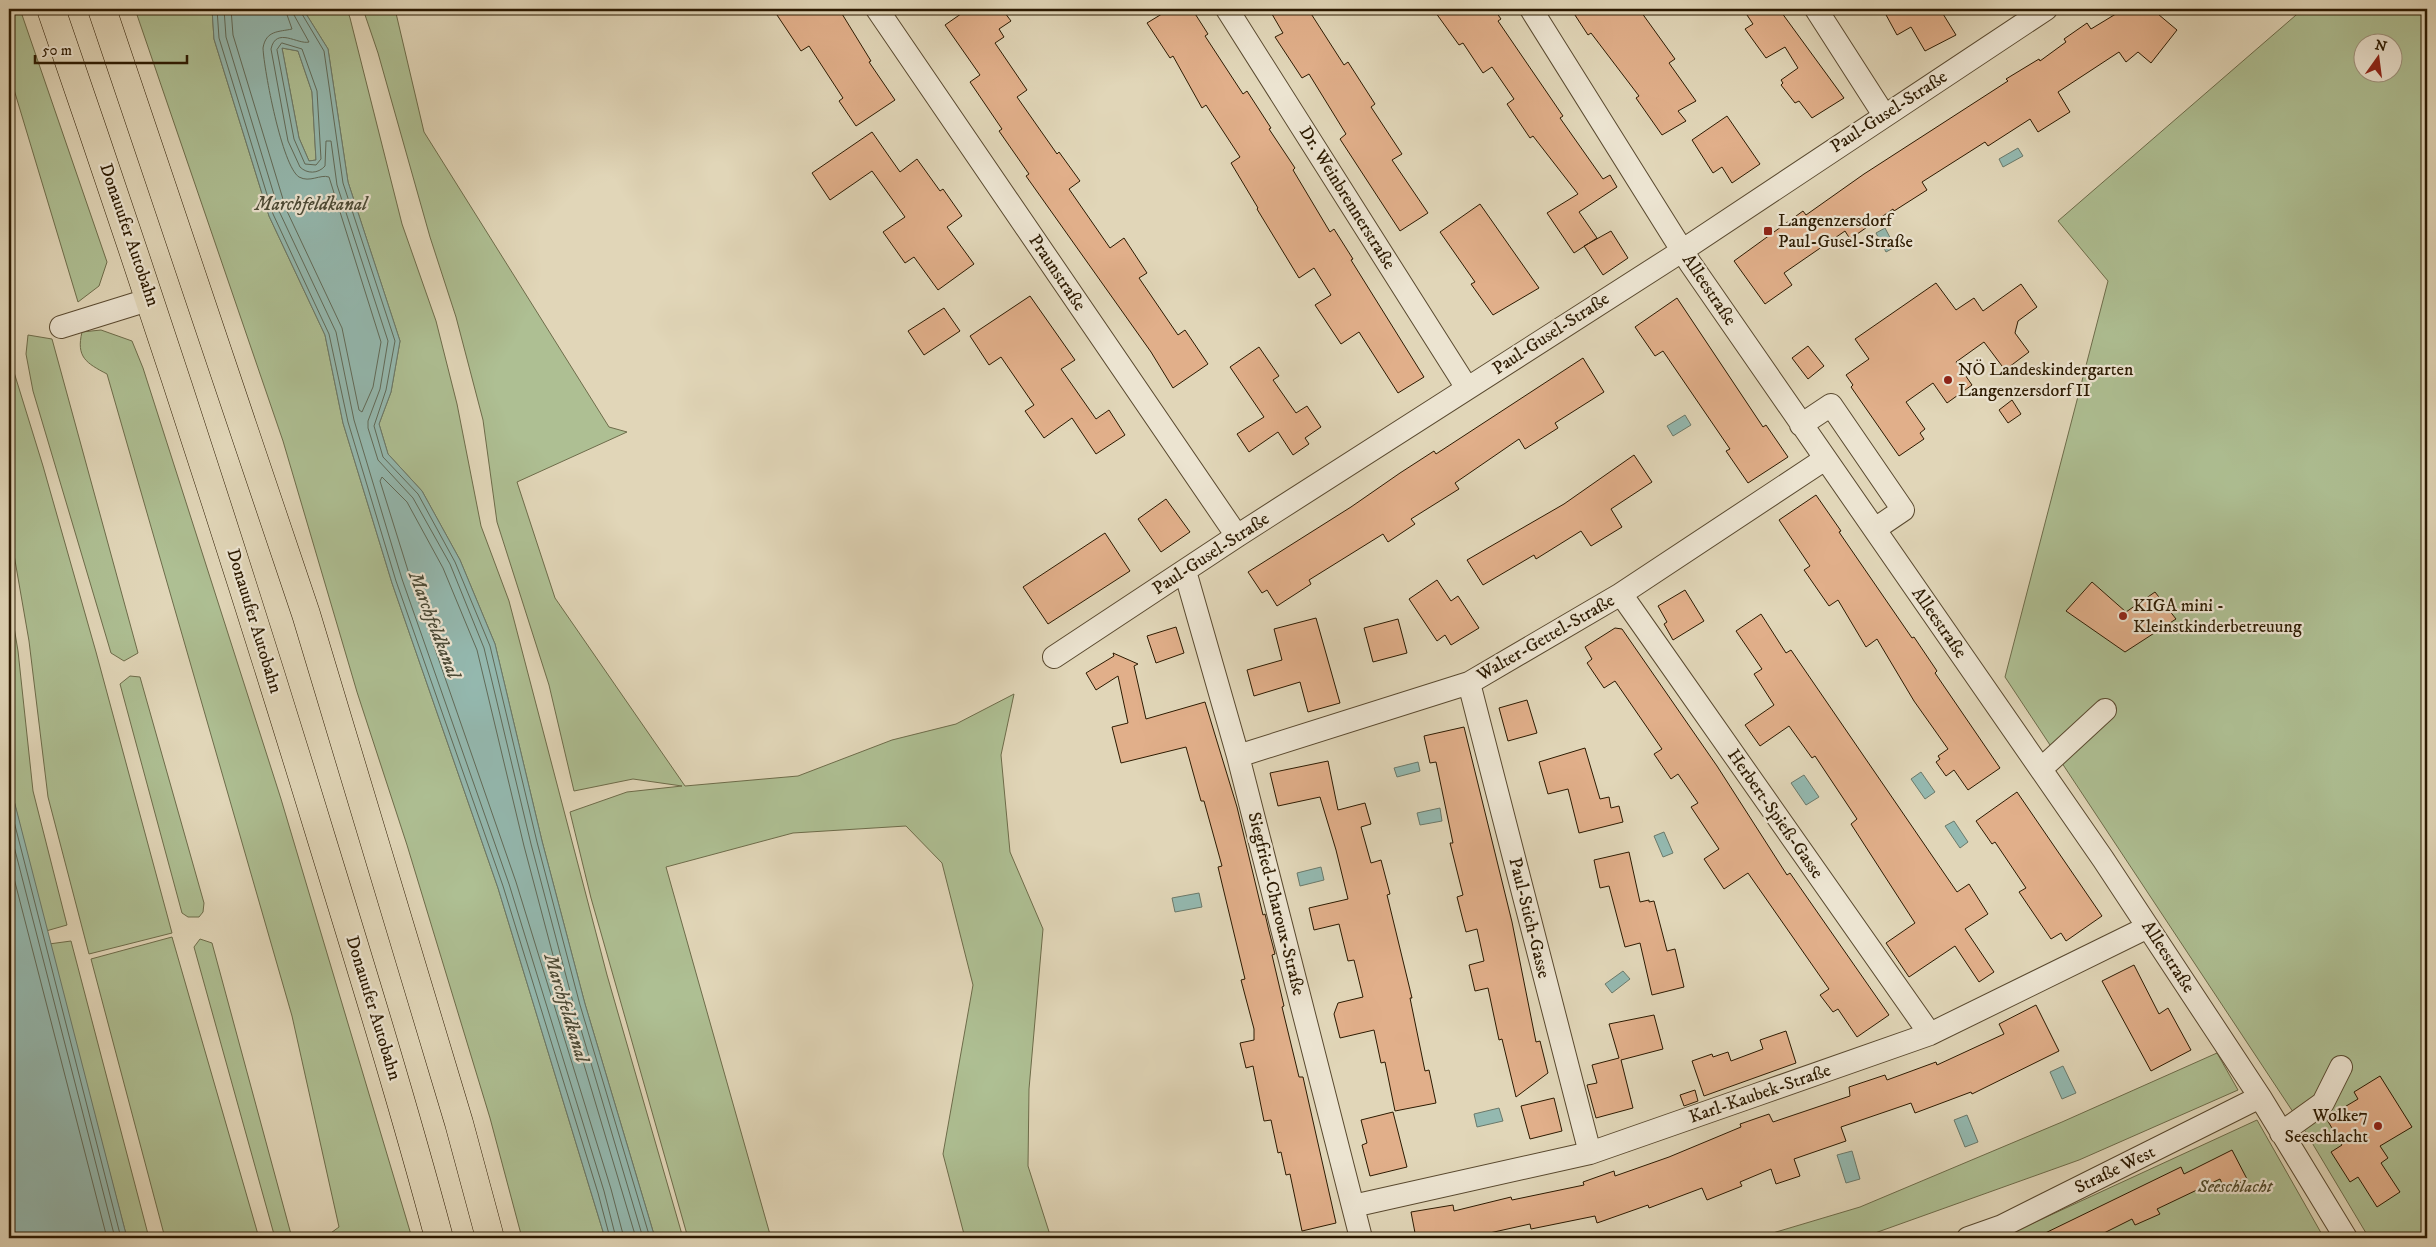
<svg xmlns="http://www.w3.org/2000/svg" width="2436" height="1247" font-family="'IM FELL DW Pica',serif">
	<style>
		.green { fill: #aebf93; stroke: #6d6c4a; fill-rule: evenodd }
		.water { fill: #94b9b0; stroke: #6a796a; fill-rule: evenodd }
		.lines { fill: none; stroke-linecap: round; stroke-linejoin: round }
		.shore { stroke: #606a58; stroke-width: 1 }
		.building { fill: #e1af8a; stroke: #2c1a01 }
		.minor-casing { stroke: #59492f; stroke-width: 24 }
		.highway-casing { stroke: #2c1a01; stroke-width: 29 }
		.minor { stroke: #ece4d1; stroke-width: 22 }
		.highway { stroke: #e1d6b8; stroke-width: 28 }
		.poi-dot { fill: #8f2418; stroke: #ece4d1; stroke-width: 2 }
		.labels { text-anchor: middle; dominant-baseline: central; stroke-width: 4.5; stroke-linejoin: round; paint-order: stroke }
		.street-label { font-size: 18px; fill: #2c1a01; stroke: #ece4d1 }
		.poi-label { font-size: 18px; fill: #2c1a01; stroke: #ece4d1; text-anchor: start }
		.park-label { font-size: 18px; font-style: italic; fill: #534c2d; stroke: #ece4d1 }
		.water-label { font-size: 19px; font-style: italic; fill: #4b4a36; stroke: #ece4d1 }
	</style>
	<rect width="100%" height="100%" fill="#e1d6b8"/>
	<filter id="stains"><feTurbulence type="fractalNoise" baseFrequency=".004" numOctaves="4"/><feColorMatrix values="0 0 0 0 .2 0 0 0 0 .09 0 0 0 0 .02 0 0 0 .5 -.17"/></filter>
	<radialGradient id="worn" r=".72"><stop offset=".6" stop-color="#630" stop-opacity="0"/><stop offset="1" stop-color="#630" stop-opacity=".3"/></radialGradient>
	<path class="green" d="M9,9H20L107,262L99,286L78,302L12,83L9,57Z
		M135,9H212L214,39L269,216L325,335L343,423L392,583L498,888L605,1238H522L490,1118L407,845L357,692L283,441Z
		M303,9H347L350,18L402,224L436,321L457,404L481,526L509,601L607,975L683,1238H655L585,1004L542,841L495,644L460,560L422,491L388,454L379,424L391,392L400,341L348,182L328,49Z
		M363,9H395L424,132L609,427L627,432L517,482L555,598L685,786L798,776L892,740L956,724L1014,694L1001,755L1010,852L1043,929L1029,1089L1028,1166L1051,1238H965L943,1154L973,985L942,863L906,826L793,833L666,867L771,1238H688L591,898L570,812L627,792L682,786L633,779L574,791L549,685L497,522L483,420L456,317L430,237L378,53Z
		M2303,9H2427V1238H2369L2299,1121L2005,677L2108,281L2058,221ZM2364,42H2394V72H2364Z
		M282,48L298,51L312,92L316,160L309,161L299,138Z
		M101,330L132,341L143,368L281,799L412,1238H324L339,1227L292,1016L107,374C86,363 76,357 82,332Z
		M28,335L52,339L138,653L124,661L111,653L33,391L26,354Z
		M9,356L43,466L96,652L172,933L89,954L48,797L29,641L9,526Z
		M9,597L18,651L33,791L67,925L46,931L9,781Z
		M130,676L140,677L204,903L203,912L199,917H188L182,913L120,684Z
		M172,937L259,1238H165L91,959Z
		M200,939L212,943L292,1238H275L194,947Z
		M71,941L149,1238H127L49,944Z
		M2217,1053L2238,1090L2079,1160L1861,1238H1756L1860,1207L2062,1122Z
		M2257,1120L2324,1238H1999L2005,1236Z"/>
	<path class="water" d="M212,9H303L328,49L348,182L400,341L391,392L379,424L388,454L422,491L460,560L495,644L542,841L585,1004L655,1238H605L498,888L392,583L343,423L325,335L269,216L214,39ZM282,48L298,51L312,92L316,160L309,161L299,138Z
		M2018,148L2023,156L2003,167L1999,159Z
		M1885,228L1895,247L1886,252L1876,233Z
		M1685,415L1691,425L1673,436L1667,426Z
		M1418,762L1420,771L1397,777L1394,768Z
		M1921,772L1935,792L1925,799L1911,779Z
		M1804,775L1819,797L1806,805L1791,783Z
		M9,781L127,1238H9Z
		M1440,808L1442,821L1420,825L1417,813Z
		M1954,821L1968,842L1960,848L1945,826Z
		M1664,832L1673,853L1663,857L1654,836Z
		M1321,867L1324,880L1300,886L1297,873Z
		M1199,893L1202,907L1175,912L1172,898Z
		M1623,971L1630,979L1612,993L1605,984Z
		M2063,1066L2076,1093L2062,1099L2050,1072Z
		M1499,1108L1503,1121L1477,1127L1474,1114Z
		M1967,1115L1978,1142L1965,1147L1954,1120Z
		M1852,1151L1860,1179L1846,1183L1837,1155Z"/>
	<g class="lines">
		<path class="shore" d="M217,9L219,38L273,214L329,334L348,422L396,581L503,886L598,1193L610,1238
			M224,9L226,37L279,211L336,332L354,420L402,579L509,884L604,1191L616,1238
			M231,9L233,35L286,209L342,328L359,410L362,412L373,387L381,342L329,177C320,174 310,183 299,177C282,166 264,70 263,48C266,30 279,32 292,29L285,9
			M293,9L294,15L309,42C298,45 276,26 271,49L288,141L300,167C307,174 318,174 325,166L326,141H331L337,185L388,341L380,389L368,421V428L378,460L413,498L450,564L484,648L531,844L574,1006L643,1238
			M299,9L324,51L343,183L395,341L386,390L374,426L383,457L418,494L455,562L490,646L537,842L580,1005L650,1238
			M282,43L302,49L317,91L321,159L316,165L305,164L294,139L277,50Z
			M9,802L121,1238
			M9,827L115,1238
			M9,859L107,1238
			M624,1238L611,1189L516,882L410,577L380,481L382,477L407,502L443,568L477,650L524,846L567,1008L636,1238"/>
	</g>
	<path class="building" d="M773,9H839L871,61L869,62L895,100L856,126L839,101L843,98L809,46L801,51Z
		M968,9H1002L1011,21L999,29L1004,37L995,43L1027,90L1017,97L1057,154L1059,152L1080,181L1069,189L1110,248L1124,238L1147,273L1139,278L1178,335L1185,330L1208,364L1173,388L1151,352L1026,176L1029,174L999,131L1002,129L970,82L980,75L945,25Z
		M1170,9H1192L1208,34L1205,36L1243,94L1247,91L1271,128L1269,129L1295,168L1293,170L1330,232L1334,229L1353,259L1351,260L1424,377L1398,393L1359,332L1341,344L1315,305L1331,295L1314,268L1299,278L1257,209L1258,208L1231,163L1240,157L1206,105L1202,108L1173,56L1170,58L1147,23Z
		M1269,9H1308L1344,65L1348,62L1375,104L1371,107L1402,154L1392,160L1428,213L1400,231L1340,139L1346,134L1309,74L1302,78L1275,37L1283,33Z
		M1433,9H1494L1501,19L1498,21L1563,116L1560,118L1603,179L1610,175L1617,187L1579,212L1597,238L1574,253L1547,213L1578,194L1533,136L1530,138L1507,104L1514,99L1492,67L1483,73L1463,43L1459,45Z
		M1571,9H1639L1675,59L1669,63L1696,101L1678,111L1686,121L1662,135L1636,98L1639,96L1591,33L1588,35Z
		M1743,9H1779L1844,98L1812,118L1799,101L1795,103L1781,85L1783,83L1781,80L1798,68L1785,47L1766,58L1745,29L1753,24Z
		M1894,9H1940L1956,35L1925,51L1911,27L1897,35L1885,13Z
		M2124,9H2152L2177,30L2151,63L2138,52L2126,62L2119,52L2058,92L2070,112L2038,132L2030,119L1988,146L1985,142L1922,182L1927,190L1894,211L1893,209L1850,239L1845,231L1784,273L1792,285L1765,304L1734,261L1803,211L1806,215L1864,174L2008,81L2006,79L2039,59L2040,61L2066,42L2064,39L2087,23L2091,29Z
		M1727,116L1760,164L1732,183L1722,167L1713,173L1692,140Z
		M872,132L900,172L917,159L940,191L943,189L962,216L947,227L974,264L938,290L914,257L905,263L883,232L905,217L872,171L830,200L812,173Z
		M1480,204L1539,288L1493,315L1471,284L1475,282L1440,232Z
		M1611,231L1628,258L1603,275L1584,246Z
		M1936,283L1956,310L1974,298L1983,311L2021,284L2037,307L2018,321L2015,333L2029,352L2005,370L1984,342L1956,362L1972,385L1947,403L1933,383L1906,402L1925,429L1920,433L1924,439L1899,456L1851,387L1853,385L1846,375L1869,359L1855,339Z
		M1030,296L1075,360L1061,369L1096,419L1109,410L1125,435L1096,454L1072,418L1044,438L1025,411L1034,405L1001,357L989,365L970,336Z
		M1677,298L1763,427L1766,425L1788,457L1748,483L1726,451L1730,449L1663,351L1655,356L1635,327Z
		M944,308L960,331L924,355L908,331Z
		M1808,346L1824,366L1808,379L1792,358Z
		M1259,347L1279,376L1273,380L1296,413L1307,406L1321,427L1305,438L1309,444L1293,455L1278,432L1249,452L1237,434L1264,417L1230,367Z
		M1583,358L1604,392L1555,423L1558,428L1525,449L1519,439L1455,483L1459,489L1411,519L1415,524L1388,542L1383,534L1309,580L1311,584L1277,606L1267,590L1262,593L1248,572L1351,507L1400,473L1434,451L1436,454Z
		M2012,400L2021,414L2008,423L1999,410Z
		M1634,455L1652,482L1611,509L1622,527L1591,546L1581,531L1536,559L1534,555L1483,585L1467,560L1564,504Z
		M1816,495L1841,531L1839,532L1912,638L1914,637L1937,671L1935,673L2000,768L1968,790L1954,770L1946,776L1936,762L1940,759L1938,756L1948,749L1914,701L1877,639L1866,647L1838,600L1829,606L1804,570L1810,566L1779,520Z
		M1166,499L1190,532L1161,552L1138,519Z
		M1105,533L1130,571L1048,624L1023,587Z
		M1437,580L1451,601L1458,596L1479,628L1451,645L1445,635L1437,641L1409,599Z
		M2092,582L2126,612L2155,592L2176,619L2125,652L2066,611Z
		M1685,590L1704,621L1673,640L1664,624L1667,622L1658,606Z
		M1761,614L1786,653L1791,650L1957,892L1969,884L1988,914L1965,929L1994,972L1979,982L1955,946L1909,977L1886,943L1915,923L1851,824L1857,819L1815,756L1812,758L1789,726L1760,746L1745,725L1774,705L1754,674L1762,669L1736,631Z
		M1316,618L1340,703L1308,712L1300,682L1254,696L1247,670L1282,660L1274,629Z
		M1398,619L1407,653L1373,662L1364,628Z
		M1176,627L1184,653L1156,663L1147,636Z
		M1615,628L1622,629L1717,766L1787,875L1790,873L1889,1015L1857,1037L1838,1009L1833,1012L1820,995L1829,989L1748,873L1724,889L1704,859L1719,849L1691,807L1698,803L1678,774L1671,779L1654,754L1662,749L1615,681L1604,688L1587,663L1592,659L1585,647Z
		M1113,653L1138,664L1134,666L1146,719L1205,702L1237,807L1263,915L1265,914L1269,931L1275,954L1272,955L1284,1006L1282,1007L1299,1077H1303L1336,1223L1302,1231L1290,1174L1286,1175L1281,1152L1278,1153L1271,1120L1264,1121L1253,1066L1246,1068L1240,1043L1254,1040V1029L1241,980L1245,979L1218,867L1222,866L1204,801H1201L1186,747L1121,763L1112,727L1128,723L1118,676L1096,690L1086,673L1114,656Z
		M1527,700L1537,733L1508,741L1499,708Z
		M1464,727L1512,922L1536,1042L1540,1041L1548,1073L1516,1097L1502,1039L1499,1040L1488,988L1475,991L1469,965L1484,961L1477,929L1466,932L1457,897L1463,895L1450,843H1453L1436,762L1430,763L1424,736Z
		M1585,748L1600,799L1609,797L1611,808L1619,806L1623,822L1579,833L1568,789L1548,794L1539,762Z
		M1328,761L1338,810L1365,803L1371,824L1361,827L1371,863L1381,860L1390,894L1387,895L1412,998H1410L1425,1071L1429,1070L1436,1103L1395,1111L1385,1062L1381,1063L1374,1030L1340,1038L1334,1014L1338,1003L1363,997L1354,960L1348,961L1339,924L1314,930L1309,908L1348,899L1336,850L1320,797L1278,806L1270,773Z
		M2017,792L2102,916L2066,941L2061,933L2051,939L2019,892L2026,888L1995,842L1992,844L1976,821Z
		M1629,852L1640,902L1649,900V902L1654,901L1667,951L1675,949L1684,987L1652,995L1640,943L1625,947L1609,886L1600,888L1594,860Z
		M2134,965L2159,1014L2168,1008L2191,1050L2151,1071L2102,981Z
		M2036,1005L2059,1051L1972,1094L1971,1092L1915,1113L1911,1103L1841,1127L1846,1141L1794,1159L1800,1176L1776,1184L1771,1169L1740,1182L1742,1186L1707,1200L1702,1188L1649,1208L1648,1205L1597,1223L1595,1216L1531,1229L1530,1224L1467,1238H1416L1411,1212L1453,1205L1454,1211L1511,1197L1512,1200L1584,1185L1583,1182L1614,1171L1615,1176L1669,1157L1741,1127L1740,1124L1769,1114L1773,1122L1850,1096L1849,1087L1885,1075L1887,1080L1936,1062L1937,1065L2004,1034L1999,1024Z
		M1654,1015L1663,1049L1621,1060L1633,1108L1596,1118L1587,1085L1597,1083L1592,1065L1619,1058L1609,1024Z
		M1786,1031L1796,1063L1704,1096L1692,1061L1712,1054L1713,1057L1728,1052L1731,1061L1763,1049L1760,1040Z
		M2380,1076L2412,1127L2380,1146L2388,1158L2381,1163L2400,1192L2377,1207L2358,1177L2350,1182L2331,1152L2342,1145L2326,1118L2358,1099L2354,1092Z
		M1695,1090L1698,1101L1684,1106L1680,1095Z
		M1554,1098L1562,1131L1530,1139L1521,1106Z
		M1393,1112L1407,1167L1370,1176L1362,1145L1367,1143L1361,1120Z
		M2232,1150L2247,1179L2225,1190L2220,1179L2157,1209L2160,1214L2135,1225L2132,1219L2094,1238H2035L2181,1167L2184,1174Z"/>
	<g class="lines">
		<g class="minor-casing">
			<path id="minor" d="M877,9L1237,536
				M1227,9L1467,388
				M1531,9L1690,263L2103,859L2260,1097L2346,1238
				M1816,9L1884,115
				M61,327L151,299
				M1801,425L1831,405L1903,510L1875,529
				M1185,571L1238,756L1361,1238
				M1621,594L1930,1034
				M1054,657L1237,536L1671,258L2046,9
				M1469,683L1590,1153
				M1238,756L1469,683L1621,594L1825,459
				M2041,769L2105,710
				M2281,1133L2323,1103L2341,1067
				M1353,1206L1590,1153L1756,1095L1930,1034L2148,927
				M1968,1238L2002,1226L2260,1097"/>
		</g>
		<g class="highway-casing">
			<path id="highway" d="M51,9C147,287 238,565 324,847C364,977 404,1107 439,1238
				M102,9L306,614L459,1123L490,1238"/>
		</g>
		<use href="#minor" class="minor"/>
		<use href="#highway" class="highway"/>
	</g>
	<g class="poi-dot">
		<rect x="1763" y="226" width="10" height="10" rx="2.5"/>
		<circle cx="1948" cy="380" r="5"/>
		<circle cx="2123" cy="616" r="5"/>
		<circle cx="2378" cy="1126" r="5"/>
	</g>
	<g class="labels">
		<g class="street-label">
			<text transform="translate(1889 112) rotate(-33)">Paul-Gusel-Straße</text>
			<text transform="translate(1347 198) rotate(58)">Dr. Weinbrennerstraße</text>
			<text transform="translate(129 235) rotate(71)">Donauufer Autobahn</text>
			<text transform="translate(1057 273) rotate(56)">Praunstraße</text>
			<text transform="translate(1709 290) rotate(56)">Alleestraße</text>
			<text transform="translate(1551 334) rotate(-33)">Paul-Gusel-Straße</text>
			<text transform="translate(1211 554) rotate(-33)">Paul-Gusel-Straße</text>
			<text transform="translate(254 621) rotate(73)">Donauufer Autobahn</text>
			<text transform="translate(1939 623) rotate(55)">Alleestraße</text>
			<text transform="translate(1546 638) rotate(-30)">Walter-Gettel-Straße</text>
			<text transform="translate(1775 814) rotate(55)">Herbert-Spieß-Gasse</text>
			<text transform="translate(1276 904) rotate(76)">Siegfried-Charoux-Straße</text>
			<text transform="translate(1529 918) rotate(76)">Paul-Stich-Gasse</text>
			<text transform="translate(2168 957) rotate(57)">Alleestraße</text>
			<text transform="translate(373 1008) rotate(73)">Donauufer Autobahn</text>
			<text transform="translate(1760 1094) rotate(-19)">Karl-Kaubek-Straße</text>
			<text transform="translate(2115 1170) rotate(-26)">Straße West</text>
		</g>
		<g class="poi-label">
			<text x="1778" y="221">Langenzersdorf<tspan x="1778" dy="21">Paul-Gusel-Straße</tspan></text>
			<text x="1958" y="370">NÖ Landeskindergarten<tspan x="1958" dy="21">Langenzersdorf II</tspan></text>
			<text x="2133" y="606">KIGA mini -<tspan x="2133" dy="21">Kleinstkinderbetreuung</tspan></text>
			<text x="2368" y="1116" text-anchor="end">Wolke7<tspan x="2368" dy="21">Seeschlacht</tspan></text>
		</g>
		<g class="park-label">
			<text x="2235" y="1187">Seeschlacht</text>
		</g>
		<g class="water-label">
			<text x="311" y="204">Marchfeldkanal</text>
			<text transform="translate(434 625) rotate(69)">Marchfeldkanal</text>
			<text transform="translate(566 1008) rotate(73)">Marchfeldkanal</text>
		</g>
	</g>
	<rect width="2436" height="1247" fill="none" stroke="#e1d6b8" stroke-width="30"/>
	<rect x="10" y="10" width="2416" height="1227" fill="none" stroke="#2c1a01" stroke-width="2.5"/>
	<rect x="15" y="15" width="2406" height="1217" fill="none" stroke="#2c1a01"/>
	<g transform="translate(2378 58) rotate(14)"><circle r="24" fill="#ece4d1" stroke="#9f937e"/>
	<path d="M0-4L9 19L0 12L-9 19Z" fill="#8f2418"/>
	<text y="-8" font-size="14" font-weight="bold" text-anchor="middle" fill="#2c1a01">N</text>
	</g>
	<path d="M35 55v8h152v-8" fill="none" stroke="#2c1a01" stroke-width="2.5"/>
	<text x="42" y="55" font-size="15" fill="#2c1a01" stroke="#ece4d1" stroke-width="4" paint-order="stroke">50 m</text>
	<rect width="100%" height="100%" filter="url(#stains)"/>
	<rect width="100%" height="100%" fill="url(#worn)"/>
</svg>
